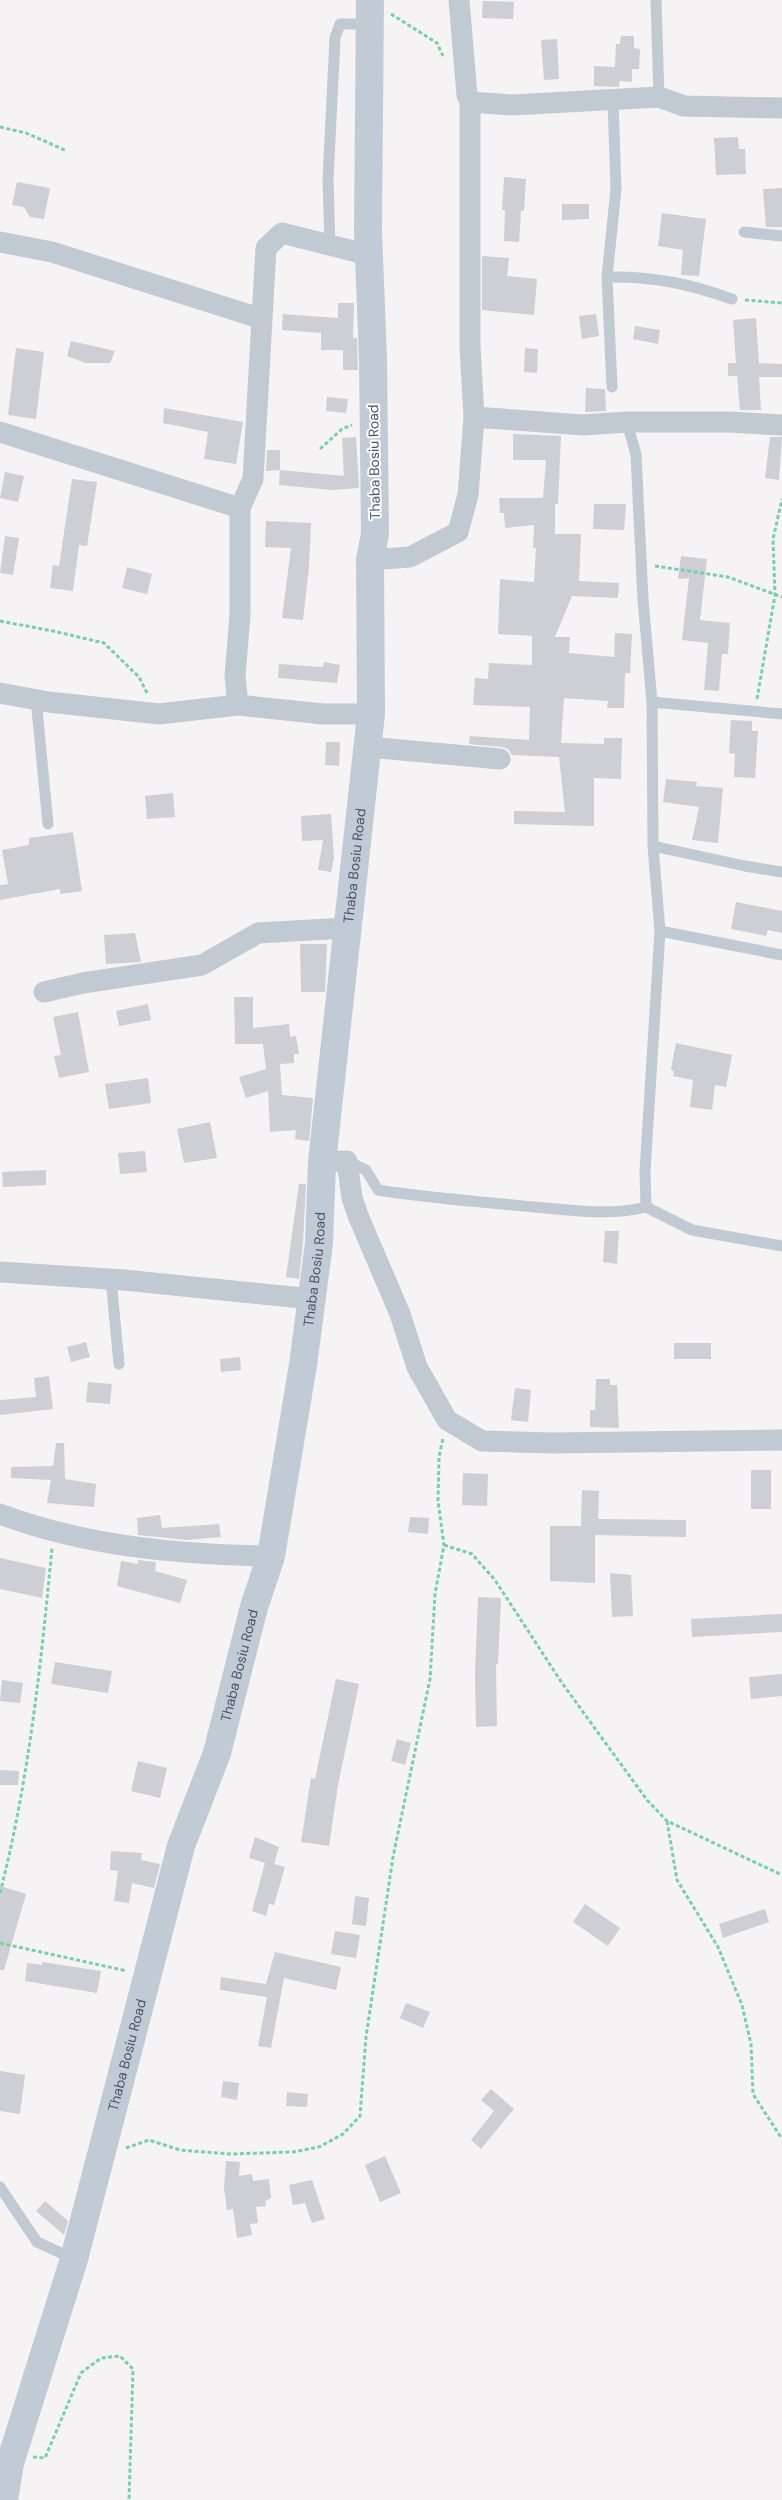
<svg xmlns="http://www.w3.org/2000/svg" width="782" height="2500" font-family="'DM Sans',sans-serif">
	<style>
		.building { fill: #cdcfd5 }
		.lines { fill: none; stroke-linecap: round; stroke-linejoin: round }
		.path { stroke: #7ad0a6; stroke-width: 3; stroke-dasharray: 4 2.5; stroke-linecap: butt }
		.lane { stroke: #c1cad2; stroke-width: 11 }
		.street { stroke: #c1cad2; stroke-width: 21 }
		.secondary { stroke: #c1cbd6; stroke-width: 28 }
		.labels { text-anchor: middle; dominant-baseline: central; stroke-width: 4; stroke-linejoin: round; paint-order: stroke }
		.street-label { font-size: 14px; fill: #4a5661; stroke: #fff }
	</style>
	<rect width="100%" height="100%" fill="#f5f3f3"/>
	<path class="building" d="M483,1L514,2L513,19L482,18Z
		M621,36H634V48L640,49L639,69H632V82L619,81L620,69L619,87L594,86V66L615,67L616,44H620Z
		M557,39L559,79L544,80L541,40Z
		M738,137L739,149H745L746,174L716,175L714,138Z
		M504,177L526,179L524,211H521L519,242L504,241L505,210H502Z
		M17,182L50,188L44,219L30,217L24,207L12,205Z
		M782,188V227H766L763,189Z
		M562,204H589V219L562,220Z
		M662,213L706,219L699,276L681,275L683,250L658,246Z
		M482,256L509,258L507,276L537,279L534,315L482,310Z
		M338,303H354L353,338H357L358,370H343V350H321V333L282,330L283,314L338,318Z
		M596,314L599,336L582,339L579,316Z
		M756,318L759,363L782,364V377H759L761,410H740L737,376H728V363H736L733,320Z
		M635,326L660,330L658,344L633,339Z
		M71,341L115,351L110,363H85L67,356Z
		M16,348L44,352L36,419L8,415Z
		M525,348L538,349L537,373L524,372Z
		M586,388L605,389L606,411L585,412Z
		M327,397L348,399L346,413L326,411Z
		M164,408L243,422L236,464L204,459L208,432L163,423Z
		M513,434L561,436L558,504H555V534H581L579,581L619,583L618,598L572,596L555,637H570L569,653L614,657L615,633L632,634L630,673H625L624,708H607L608,701L564,698L561,743L604,744V738H622L621,779L594,778V826L514,824V811L565,812L559,757L512,755L508,749L502,747L469,744L470,736L529,740L530,707L473,705L475,678L488,679L489,663L532,665V636L498,634L500,579L534,582L536,548H533L534,525L505,528L504,513H500L499,498H543L546,460H513Z
		M356,437L359,488L332,490L279,485L280,470L344,476L342,438Z
		M770,437H782L779,480L765,478Z
		M267,450H280V470L266,471Z
		M5,472L24,476L18,502L0,498Z
		M72,479L97,482L87,546L79,545L73,591L50,588L53,565L59,566Z
		M594,504H626L624,530L593,529Z
		M266,521L311,523L309,567L303,620L282,618L291,548L265,547Z
		M5,536L19,538L13,575L0,573Z
		M681,556L707,559L700,620L730,623L728,654H722L719,691L704,690L708,643L682,640L689,578L678,579Z
		M127,567L152,574L147,594L122,588Z
		M324,662L340,665L337,683L278,678L279,664L323,667Z
		M731,720L752,721V731H758L755,778L734,777L735,754L729,753Z
		M326,742H340L339,766L325,765Z
		M666,779L697,782L696,786L723,788L718,843L692,840L699,807L663,802Z
		M173,793L175,817L147,819L145,796Z
		M331,814L334,858L331,872L318,870L323,840L302,841L301,816Z
		M73,832L82,891L60,894V889L0,900V885L8,884L2,850L29,845V838Z
		M736,902L782,911V933L768,930L766,936L731,929Z
		M135,933L141,962L106,964L104,935Z
		M300,944H327L325,992H301Z
		M234,997H253V1028L289,1024L290,1037L296,1036L299,1054H294V1063L280,1064L282,1095L313,1098L309,1141L295,1139L296,1130L270,1132L268,1091L246,1098L239,1077L266,1069L263,1044H235Z
		M148,1004L151,1020L119,1026L116,1011Z
		M78,1012L89,1072L59,1078L54,1056L61,1055L53,1017Z
		M676,1043L732,1055L726,1087L715,1085L712,1110L690,1107L693,1080L673,1076L674,1072L671,1069Z
		M148,1078L151,1103L109,1109L105,1084Z
		M210,1122L217,1158L184,1163L177,1129Z
		M145,1151L147,1172L120,1174L118,1153Z
		M46,1170V1185L3,1187L2,1172Z
		M299,1184H306L303,1242L299,1279L286,1277Z
		M605,1231H619L617,1264L603,1262Z
		M86,1342L90,1357L71,1362L67,1347Z
		M674,1343H711V1359H674Z
		M240,1357L241,1370L221,1372L220,1359Z
		M49,1376L53,1409L0,1415V1400L36,1397L34,1378Z
		M596,1379H610V1385H617L619,1428L590,1427V1410H595Z
		M88,1382L112,1384L110,1404L86,1402Z
		M515,1388L531,1390L528,1422L511,1420Z
		M56,1443H64L65,1479L96,1484L94,1507L47,1503L51,1480L11,1478V1467L53,1466Z
		M751,1470H771V1509H751Z
		M463,1473L488,1474L487,1506L462,1505Z
		M582,1490L599,1491L598,1519L686,1520V1537L595,1535V1583L550,1581V1526H581Z
		M160,1515L162,1528L219,1524L221,1537L187,1540L138,1535L137,1518Z
		M410,1517L429,1518L428,1534L408,1532Z
		M0,1558L46,1568L42,1598L0,1589Z
		M138,1560L156,1562L155,1571L187,1580L180,1603L117,1586L121,1561L138,1564Z
		M610,1573L631,1575L633,1616L612,1617Z
		M478,1597L501,1598L498,1664H496L497,1726L476,1727L475,1674Z
		M782,1614V1632L692,1637L691,1619Z
		M55,1662L112,1671L108,1693L51,1684Z
		M782,1674V1696L751,1699L749,1677Z
		M336,1679L359,1684L338,1785L329,1846L301,1842L311,1778L315,1779Z
		M2,1680L23,1683L20,1703L0,1701Z
		M397,1739L411,1743L405,1765L391,1761Z
		M138,1761L167,1768L160,1798L131,1791Z
		M0,1770L19,1771L18,1785H0Z
		M255,1837L279,1847L274,1864L285,1867L274,1905L269,1904L266,1916L252,1911L265,1863L249,1858Z
		M111,1851L142,1853L141,1860L160,1864L154,1888L132,1883L129,1903L114,1901L118,1871L110,1870Z
		M0,1886L26,1894L4,1970H0Z
		M355,1896L369,1898L366,1926L352,1924Z
		M585,1904L620,1928L608,1946L573,1922Z
		M765,1909L769,1922L723,1938L719,1924Z
		M335,1931L360,1935L356,1958L331,1954Z
		M275,1952L341,1967L336,1990L284,1978L271,2048L258,2046L267,1997L220,1990L221,1977L266,1984Z
		M42,1962L101,1971L97,1993L25,1981L27,1963L42,1965Z
		M406,2003L430,2012L423,2028L400,2018Z
		M0,2071L25,2075L20,2114L0,2111Z
		M223,2081L239,2083L237,2100L221,2097Z
		M491,2089L514,2109L481,2149L471,2140L494,2111L481,2100Z
		M287,2092L308,2094L307,2107L286,2106Z
		M385,2156L401,2193L380,2202L365,2165Z
		M226,2161L240,2162L239,2176L252,2174L253,2181L269,2179L271,2198L265,2201L266,2206L256,2207L258,2223L250,2224L252,2235L237,2238L233,2209L227,2210L224,2188Z
		M312,2180L325,2219L312,2223L305,2203L293,2205L289,2185Z
		M45,2201L68,2221L64,2235L36,2211Z"/>
	<g class="lines">
		<path class="path" d="M391,14L437,43L443,56
			M0,127L26,133L67,151
			M745,300L782,303
			M320,449L342,429L352,425
			M655,566L728,577L782,597
			M0,621L53,631L104,643L139,677L147,693
			M757,699L775,595L773,539L782,499
			M444,1545L472,1554L495,1580L562,1683L647,1800L667,1821L782,1875
			M667,1821L677,1880L718,1947L742,2005L751,2044L753,2094L782,2139
			M0,1893C29,1780 41,1664 52,1548
			M0,1943L127,1971
			M126,2148L149,2140L180,2150L231,2154L293,2152L319,2147L343,2134L360,2116L366,2037L393,1857L430,1679L435,1594L444,1545L438,1501L439,1457L443,1438
			M33,2457L45,2458L81,2373L101,2358L120,2356L133,2369L129,2500"/>
		<path class="lane" d="M656,0L659,97
			M744,232L782,236
			M330,245L328,180L335,38L340,24H370
			M607,277C653,276 690,284 732,299
			M612,387L607,277L616,189L613,101
			M627,422L636,455L643,600L652,702L653,846L660,931L645,1171L646,1207
			M36,699L48,824
			M652,702L782,714
			M653,846L745,866L782,872
			M660,931L782,955
			M347,1161L366,1170L378,1190C426,1198 475,1201 523,1206C563,1209 608,1217 646,1207L692,1230L782,1246
			M111,1279L119,1364
			M0,2187L37,2242L74,2259"/>
		<path class="street" d="M470,102L512,105L659,97L684,106L782,108
			M0,242L52,252L262,319
			M474,417L583,425L627,422H729L782,425
			M0,432L240,508L253,479L266,248L282,233L369,255
			M370,560L410,557L458,532L468,495L474,417L470,346V102L467,95L459,0
			M0,693L49,702L159,714L238,705L323,714H371
			M238,705L235,676L240,615V508
			M368,747L500,759
			M44,992L83,983L202,965L258,933L346,928
			M322,1162L347,1161L352,1198L359,1218L400,1314L417,1367L447,1420L482,1441L553,1443L782,1440
			M0,1272L124,1280L312,1299
			M0,1514C85,1546 180,1555 271,1556"/>
		<path class="secondary" id="s1" d="M4,2500L10,2463L74,2259L181,1846L217,1753L254,1607L271,1556L303,1365L319,1243L322,1162L371,714L370,560L375,534L373,359L368,231L370,0"/>
	</g>
	<g class="labels">
		<g class="street-label">
			<text transform="translate(374 462) rotate(-91)">Thaba Bosiu Road</text>
			<text stroke="none"><textPath href="#s1" startOffset="1678">Thaba Bosiu Road</textPath></text>
			<text stroke="none"><textPath href="#s1" startOffset="1272">Thaba Bosiu Road</textPath></text>
			<text stroke="none"><textPath href="#s1" startOffset="868">Thaba Bosiu Road</textPath></text>
			<text stroke="none"><textPath href="#s1" startOffset="462">Thaba Bosiu Road</textPath></text>
		</g>
	</g>
</svg>
